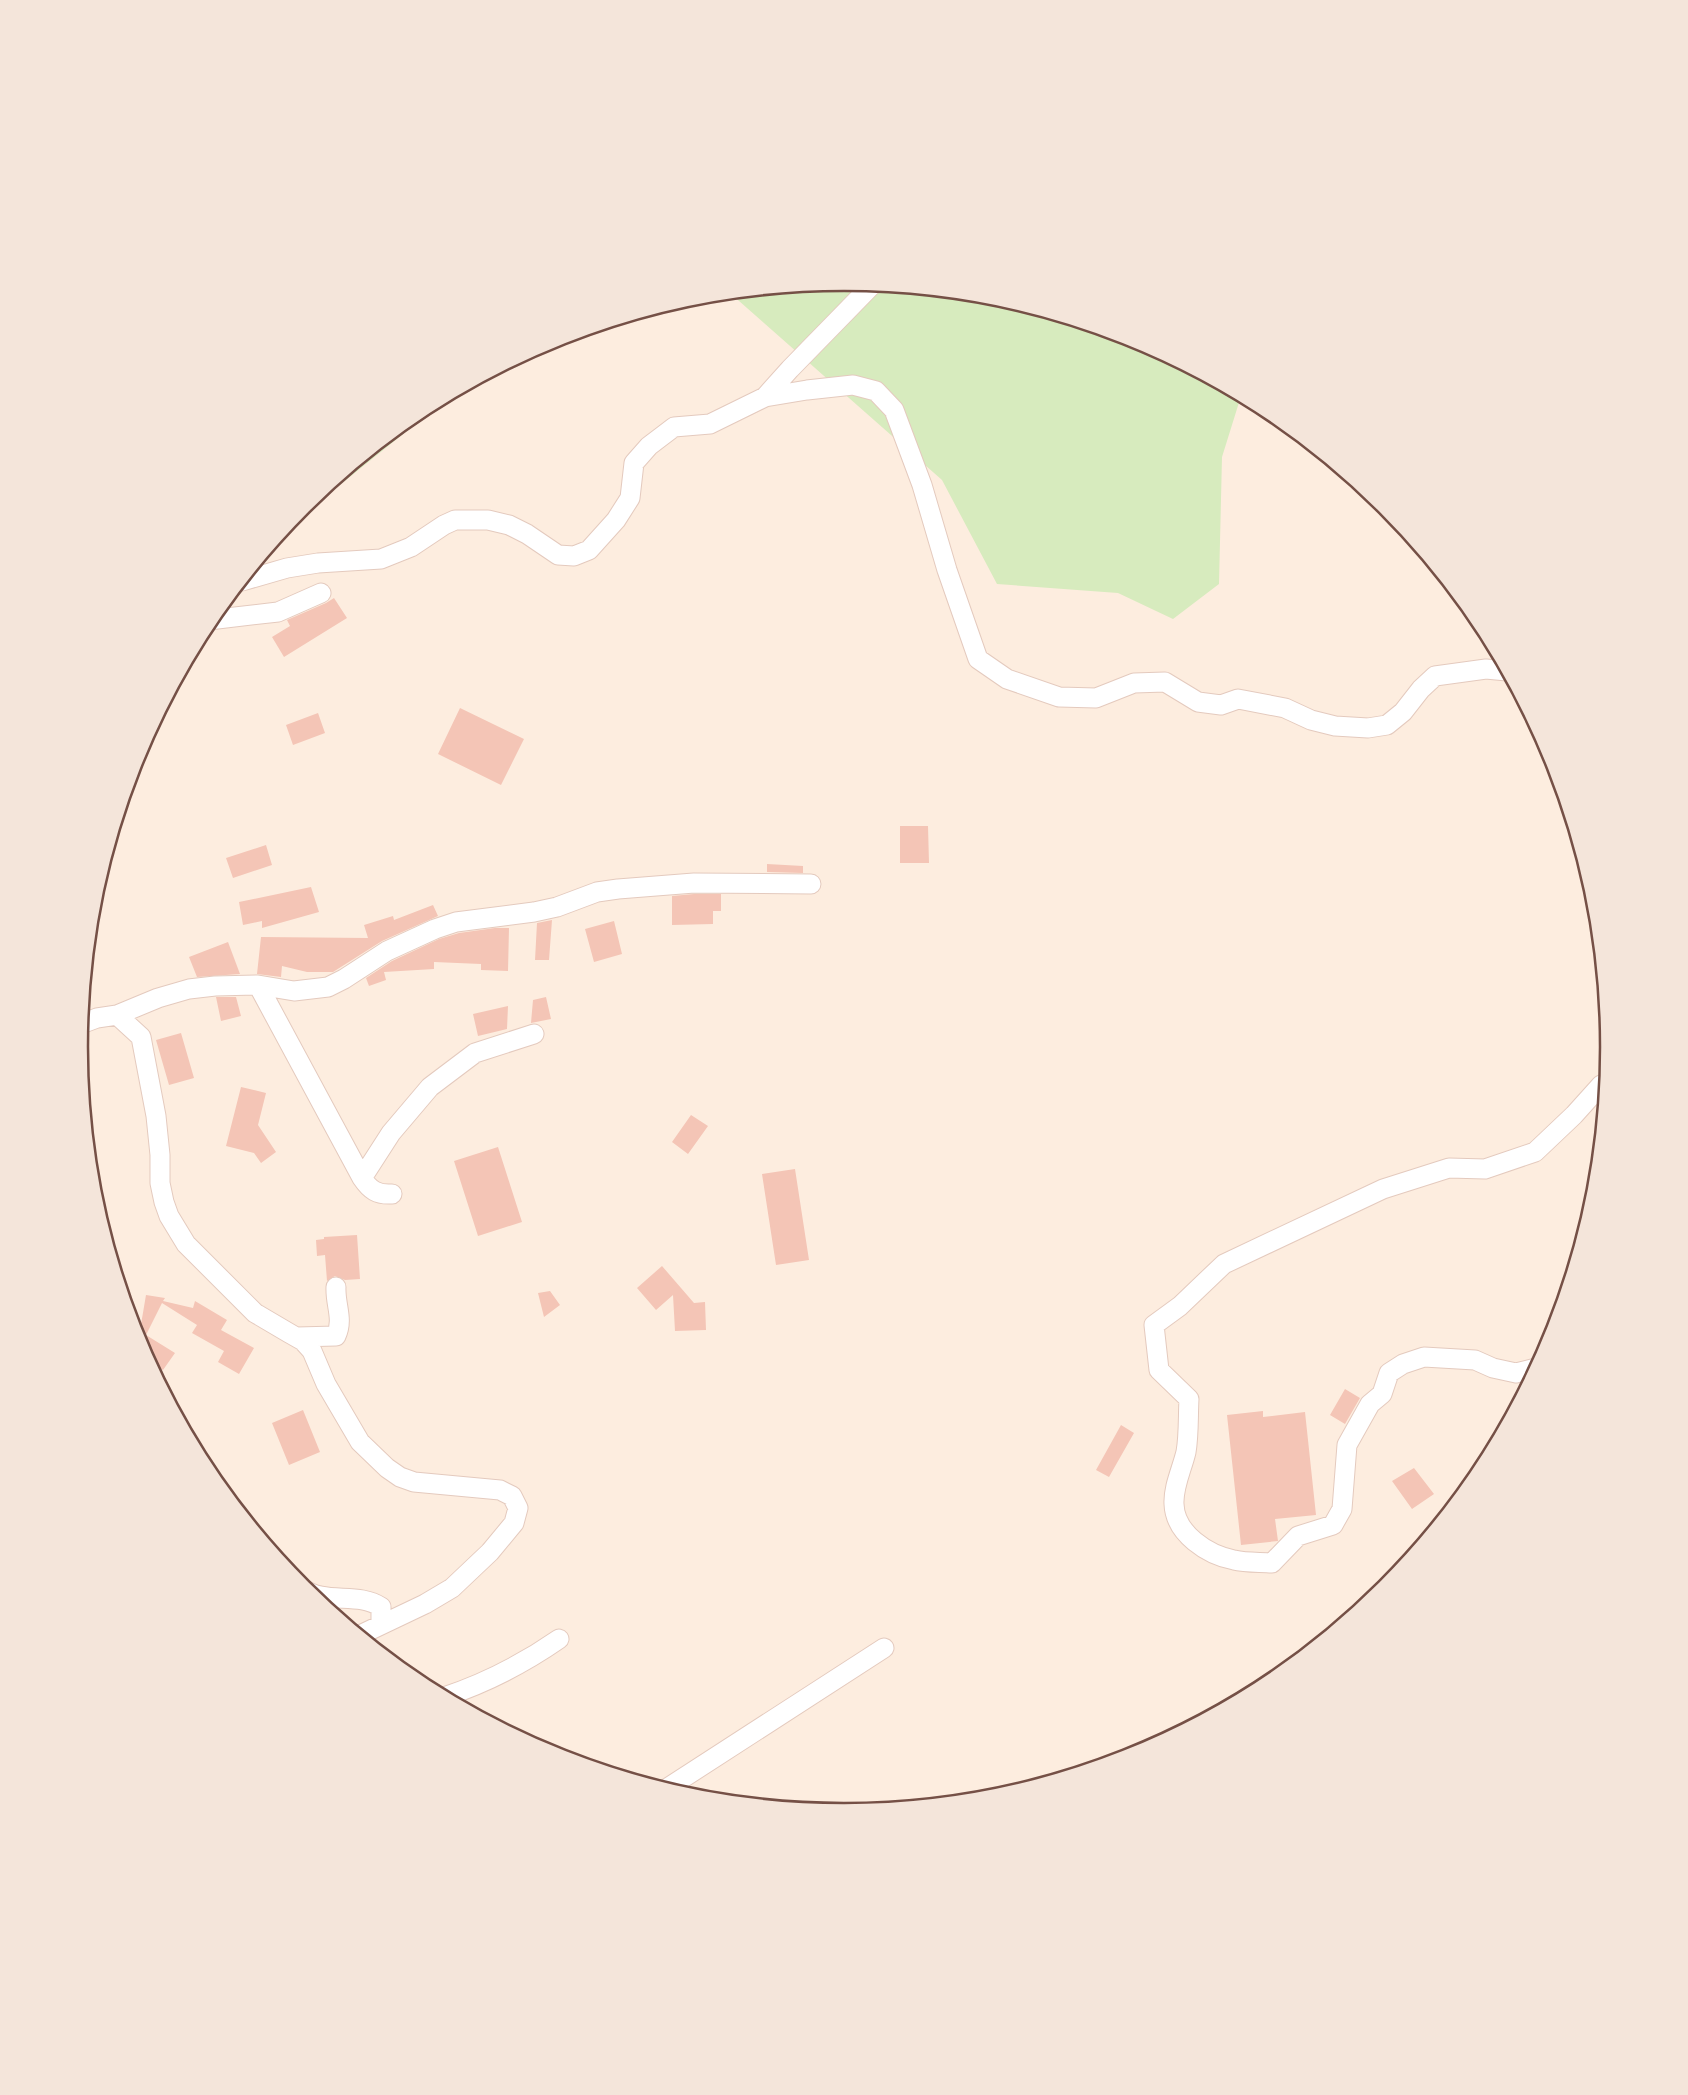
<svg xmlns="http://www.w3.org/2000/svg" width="1688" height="2095" font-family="Quicksand,sans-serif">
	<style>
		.green { fill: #d7ebbe }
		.building { fill: #f4c5b6 }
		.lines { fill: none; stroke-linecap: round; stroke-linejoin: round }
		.minor-casing { stroke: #e4cabe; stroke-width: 21 }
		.minor { stroke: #fff; stroke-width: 19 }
		.rim { fill: none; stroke: #755046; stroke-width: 2.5 }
	</style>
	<rect width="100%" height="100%" fill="#fdeddf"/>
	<path class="green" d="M844,282L994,297L1137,341L1241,396L1222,457L1219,584L1173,619L1118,593L997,584L942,480L730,293Z
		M432,404L418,422L310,509L293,519L303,506L419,411Z"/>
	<path class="building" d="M334,598L347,618L284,657L272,637L290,626L287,620L326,603Z
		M460,708L524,739L501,785L438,754Z
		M318,713L325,733L293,745L286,725Z
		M900,826H928L929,863H900Z
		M266,845L272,865L233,878L226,858Z
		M767,864L803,866V873L767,872Z
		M311,887L319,912L262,928V921L243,925L239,902Z
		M694,894H721V911H713V924L672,925V896Z
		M433,905L438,916L382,941L333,972H307L282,966L281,977L257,974L261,937L368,938L364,925L393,916L394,920Z
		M552,920L549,960H535L537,923Z
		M614,921L622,954L594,962L585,929Z
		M495,928H509L508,971L481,970V964L434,962V969L384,972L386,980L369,986L366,978L392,961L439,939L459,933Z
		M228,942L240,974L197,977L189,957Z
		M216,997H236L241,1016L221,1021Z
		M546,997L551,1019L531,1023L533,1000Z
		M508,1006L507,1029L478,1036L473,1014Z
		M181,1033L194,1078L169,1085L156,1040Z
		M241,1087L266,1093L258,1125L276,1152L261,1163L254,1153L226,1146Z
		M691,1115L708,1126L688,1154L672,1142Z
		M498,1147L522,1222L478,1236L454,1161Z
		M795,1169L809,1260L776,1265L762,1174Z
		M357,1235L360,1279L345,1280L335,1276L327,1281L325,1255L317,1256L316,1240L324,1239V1237Z
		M662,1266L694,1303L705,1302L706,1330L675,1331L673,1295L656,1310L637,1288Z
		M550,1291L560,1305L544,1317L538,1293Z
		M146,1295L165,1298L163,1301L193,1308L195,1301L227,1320L221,1330L254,1348L239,1374L218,1362L224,1351L192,1333L197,1325L162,1303L163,1301L146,1335L175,1353L163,1370L148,1360L138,1342Z
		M1345,1389L1360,1398L1345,1424L1330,1415Z
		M303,1410L320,1452L289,1465L272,1423Z
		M1263,1411V1417L1305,1412L1316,1515L1275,1519L1278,1541L1241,1545L1227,1415Z
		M1121,1425L1134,1433L1109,1477L1096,1470Z
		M1414,1468L1434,1494L1412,1509L1392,1481Z"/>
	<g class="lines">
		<g class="minor-casing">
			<path id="minor" d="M765,397L807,390L853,385L876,391L894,410L922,485L947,570L978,659L1007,679L1059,697L1096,698L1134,683L1165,682L1198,702L1221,705L1238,699L1285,708L1311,720L1335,726L1368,728L1387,725L1403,712L1421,689L1435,676L1486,669L1507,671
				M242,581L287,568L318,563L381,559L411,547L444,525L455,520H488L509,525L527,534L558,555L574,556L589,550L616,520L630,498L634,463L649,446L674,427L710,424L765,397L790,369L872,285
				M209,620L278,612L321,593
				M258,985L362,1178C370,1190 377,1195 392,1194
				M117,1015L158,998L189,989L215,986L258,985L294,991L328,987L344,979L387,951L435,929L456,922L534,912L557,907L597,892L618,889L694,883L811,884
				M81,1024L97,1018L117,1015L141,1037L156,1116L160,1155V1183L164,1202L169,1216L186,1244L255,1313L289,1333L303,1341L312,1351L326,1384L360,1442L387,1468L400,1477L414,1482L500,1490L512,1496L518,1508L514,1523L490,1552L452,1588L425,1604L360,1635
				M362,1178L391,1133L430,1087L475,1053L534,1034
				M297,1337L336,1336C344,1319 335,1305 336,1287
				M1536,1368L1516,1373L1493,1368L1475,1360L1424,1357L1403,1364L1389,1373L1382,1394L1370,1404L1347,1445L1342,1509L1333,1525L1298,1536L1272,1563C1260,1562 1246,1563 1234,1560C1208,1555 1175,1534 1174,1504C1173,1487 1182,1469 1186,1452C1189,1435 1188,1416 1189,1399L1159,1370L1154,1325L1180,1306L1224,1264L1383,1189L1449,1168L1485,1169L1535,1152L1574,1115L1601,1085L1606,1083
				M301,1587C324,1606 357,1591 381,1607V1624
				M444,1697C486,1683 523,1664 559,1639
				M666,1789L884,1648"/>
		</g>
		<use href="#minor" class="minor"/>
	</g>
	<path d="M0 0H1688V2095H0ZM88 1047a756 756 0 1 1 1512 0a756 756 0 1 1-1512 0Z" fill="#f4e5da" fill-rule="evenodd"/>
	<path class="rim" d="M88 1047a756 756 0 1 1 1512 0a756 756 0 1 1-1512 0Z"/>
</svg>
